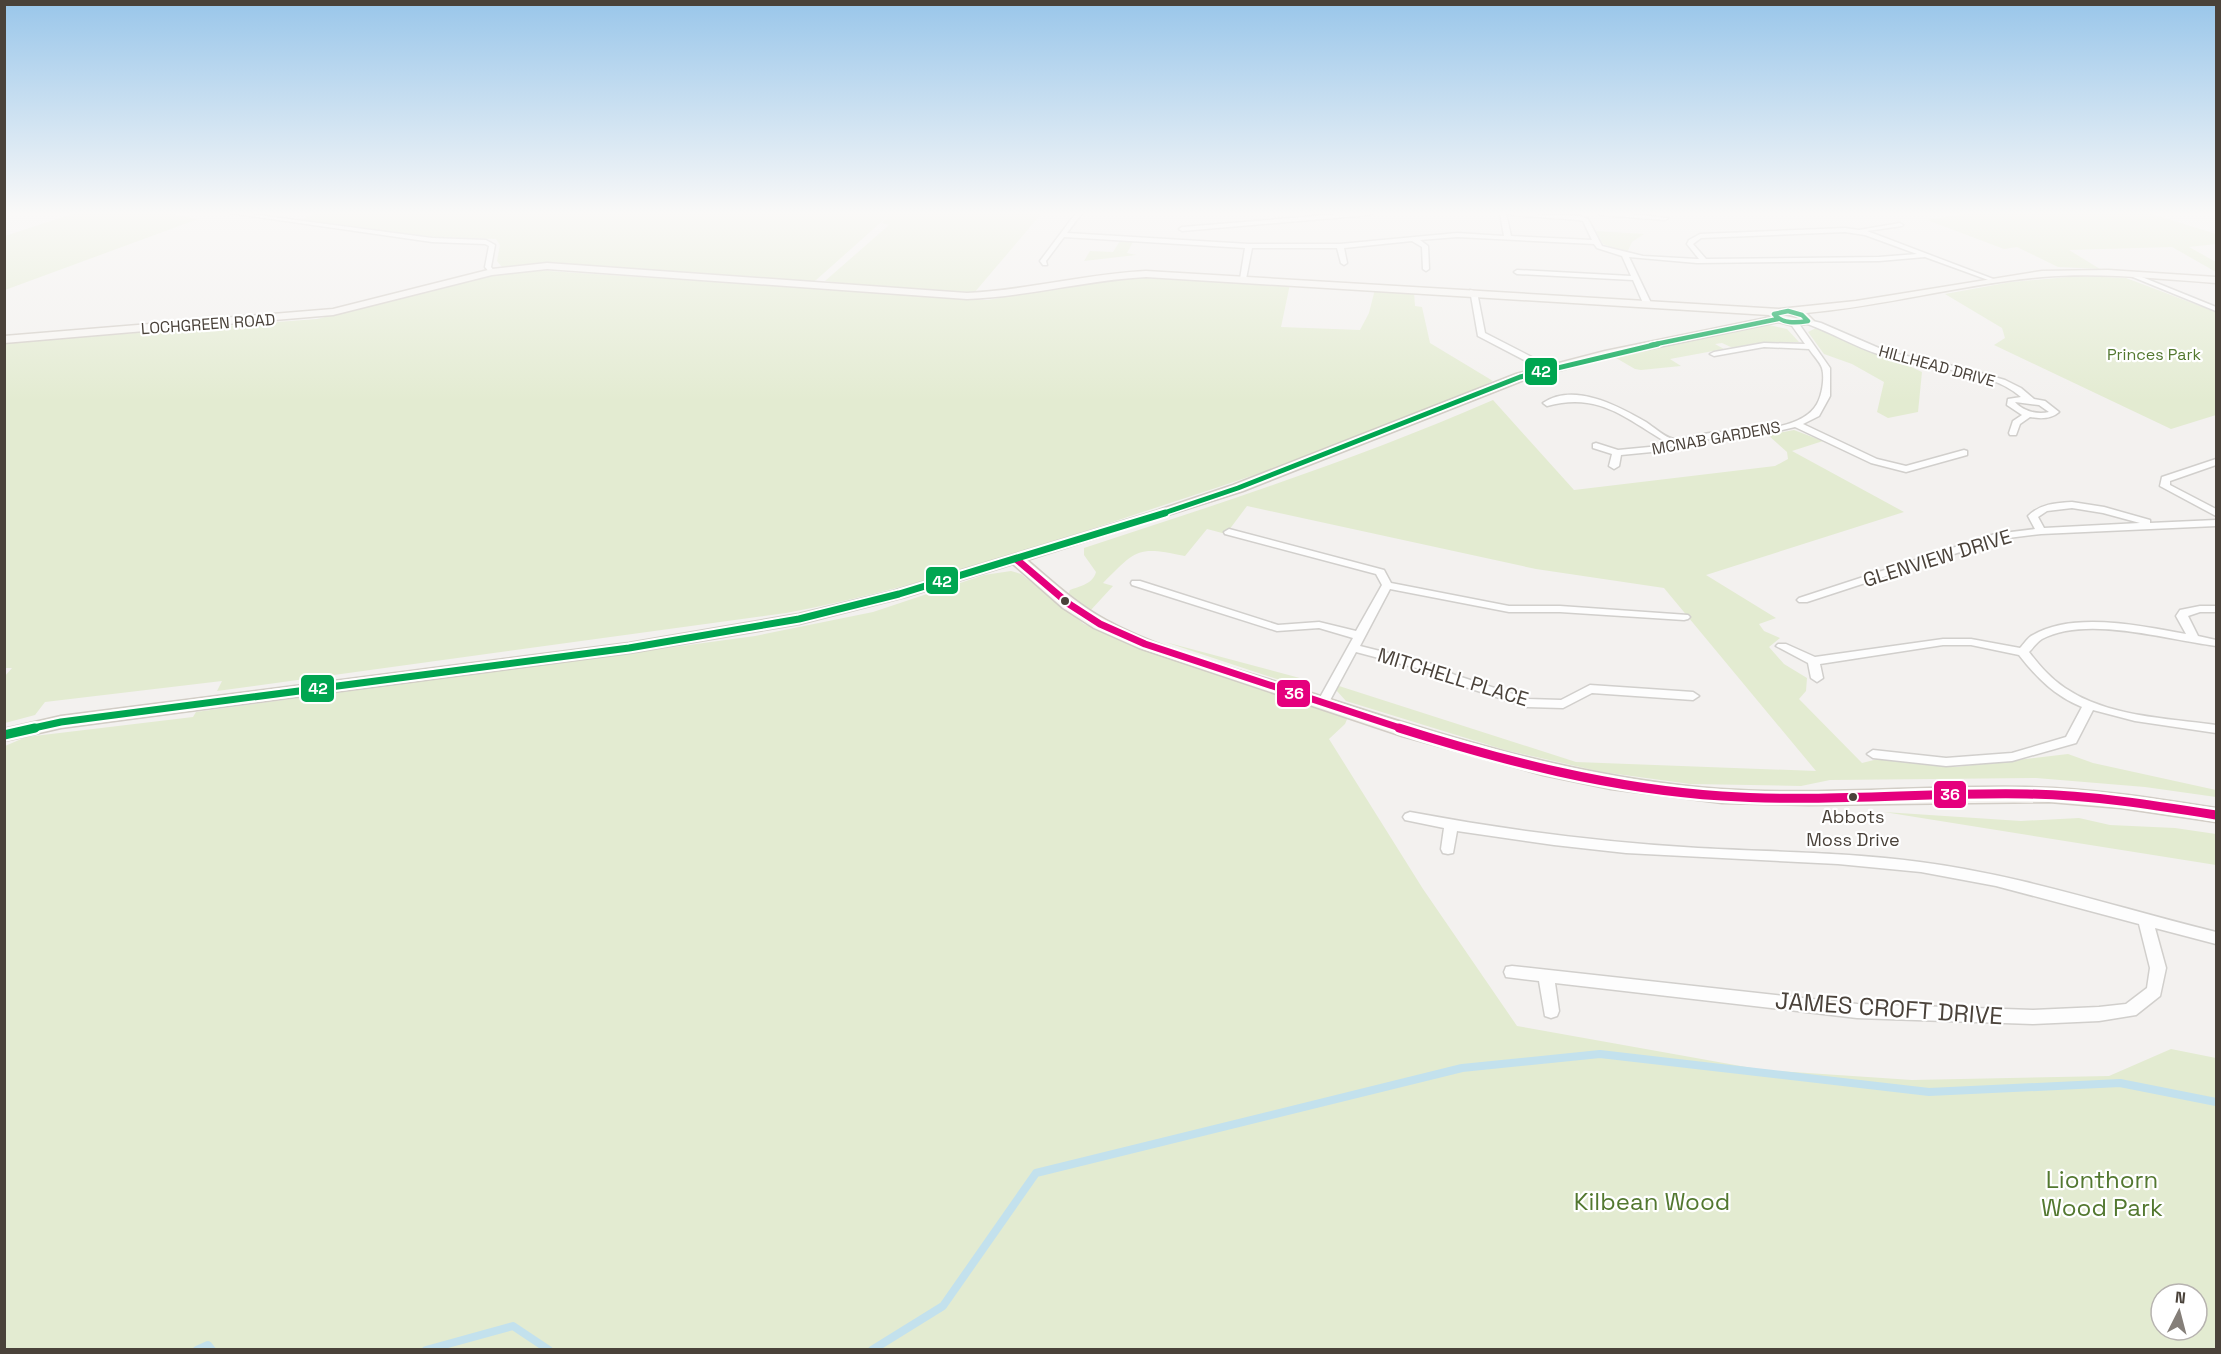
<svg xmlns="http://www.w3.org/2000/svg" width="2221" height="1354" font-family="'Space Grotesk',sans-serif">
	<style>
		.green { fill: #e3ebd1; fill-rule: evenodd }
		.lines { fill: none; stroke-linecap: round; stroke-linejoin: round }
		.stream { stroke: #c3e1ed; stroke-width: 8 }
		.street-casing { stroke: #d1cfcc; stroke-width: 3 }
		.secondary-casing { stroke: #d2cdc6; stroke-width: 3 }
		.street { fill: #fdfdfd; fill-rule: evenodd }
		.secondary { fill: #f7f5f2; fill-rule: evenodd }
		.bus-1-far1-casing { stroke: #fff; stroke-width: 11 }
		.bus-1-casing { stroke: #fff; stroke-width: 14 }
		.bus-2-far3-casing { stroke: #fff; stroke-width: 7 }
		.bus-2-far2-casing { stroke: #fff; stroke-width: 8 }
		.bus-2-far1-casing { stroke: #fff; stroke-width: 11 }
		.bus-2-casing { stroke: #fff; stroke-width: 14 }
		.bus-1-far1 { stroke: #e5007d; stroke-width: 7 }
		.bus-1 { stroke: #e5007d; stroke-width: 9 }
		.bus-2-far3 { stroke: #00a651; stroke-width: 4.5 }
		.bus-2-far2 { stroke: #00a651; stroke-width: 5 }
		.bus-2-far1 { stroke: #00a651; stroke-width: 7 }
		.bus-2 { stroke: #00a651; stroke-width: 9 }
		.bus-dot { fill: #4a423a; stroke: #fff; stroke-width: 2 }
		.labels { text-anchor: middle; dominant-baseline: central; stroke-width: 4.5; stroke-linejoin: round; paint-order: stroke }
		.far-street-label { font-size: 16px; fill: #4a423a; stroke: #fff }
		.far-park-label { font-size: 16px; fill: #537830; stroke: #fff }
		.bus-label { font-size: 18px; fill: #4a423a; stroke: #fff }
		.street-label { font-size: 20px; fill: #4a423a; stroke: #fff }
		.near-street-label { font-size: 24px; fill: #4a423a; stroke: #fff }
		.near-park-label { font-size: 24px; fill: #537830; stroke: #fff }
		.line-badge { stroke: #fff; stroke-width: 2 }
		.badge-label { font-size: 16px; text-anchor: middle; font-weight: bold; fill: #fff }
	</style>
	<rect width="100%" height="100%" fill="#f3f1ef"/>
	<path class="green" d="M75,213H168L198,219L5,290V236Z
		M315,213H1042L974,293L864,286L825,281L889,225L882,223L888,216L815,281L807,283L572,265L502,267L497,261L500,245L496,239L404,236L300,221Z
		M1957,213H2149L2216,234V244L2189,247L2216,262V272L2172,247L2069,250L2100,269L2058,267L2017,247L2004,249L1927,220L1964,214Z
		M1596,231L1644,234L1632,242L1627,253L1603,244Z
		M1120,241L1133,242L1127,253L1136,255L1084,261L1090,251L1113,252Z
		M534,270L987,300L1132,276L1290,284L1281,327L1360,330L1369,313L1375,289L1414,292L1415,306L1422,307L1430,343L1493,381C1387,432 1273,469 1161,506C1037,547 914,589 786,613L217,691L222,681L45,702L35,715L5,723L4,677L12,668H5V343L317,319L502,273Z
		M2079,276L2126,278L2216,312V415L2171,429L1994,345L2005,338L2002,328L1945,294L2011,282Z
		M1769,325L1787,329L1799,342L1761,343L1733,348L1722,343L1715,344L1724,349L1670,359L1681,366L1641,370L1635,369L1616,358L1618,356Z
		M1816,328L1827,329L1922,372L1918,412L1888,418L1877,412L1884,382L1852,364L1824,354L1808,332Z
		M1493,400L1574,490L1775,466L1788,459L1787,452L1768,435L1794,430L1823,441L1792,451L1904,512L1706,575L1776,618L1759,624L1764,631L1780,638L1769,647L1784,664L1807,678L1806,691L1799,699L1862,763L1878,759L1956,767L2068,754L2093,763L2216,790V797L2145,787L2036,778L1830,780L1801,786L1690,784L1602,772L1505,750L1346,701L1336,690L1339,686L1576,762L1816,771L1664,588L1536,569L1247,506L1226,534L1207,529L1185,556C1137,546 1137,549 1103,583L1113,586L1090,611L1068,595L1070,590C1080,586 1093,584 1096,572L1084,555V548C1222,503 1360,458 1493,400Z
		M1011,571L1021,574L1084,624L1156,653L1348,717L1345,724L1329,739L1423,889L1517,1026L1763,1070L1912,1080L2109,1076L2171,1049L2216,1058V1349L5,1350V746L26,737L193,717L196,712L755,636L873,612L984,575ZM2161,1294H2197V1330H2161Z
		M1165,642L1311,681H1312L1292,684Z
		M1884,812L2021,821L2079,818L2110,825L2175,828L2216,834V865Z"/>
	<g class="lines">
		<path class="stream" d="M197,1350L208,1345L212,1350
			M426,1350L513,1326L549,1350
			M872,1350L943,1306L1036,1173L1462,1068L1600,1054L1929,1092L2120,1083L2216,1102"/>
		<g class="street-casing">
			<path id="street" d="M230,213H243L432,238L486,240L495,245L491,267L495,272L490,273L485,267L489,246L485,244L432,242Z
				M1076,213H1082L1067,233L1249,244H1340L1457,233L1504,236L1500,213H1506L1511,236L1592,240L1583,221L1579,220L1512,215L1509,213L1580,216L1588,219L1602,246L1643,256L1697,259H1699L1687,244L1689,240L1700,234L1845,228L1859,230L1900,223L1903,225L1902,226L1867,231L1996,280L1991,281L1925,257L1879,261L1697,263L1629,257L1651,303L1647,305L1643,303L1633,280L1517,274L1514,272L1517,270L1631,276L1622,256L1597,248L1594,244L1457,237L1420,240L1428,246L1429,269L1426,271L1423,269L1422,247L1412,241L1344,248L1347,263L1344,265L1341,263L1337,248H1252L1246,279L1243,281L1240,279L1245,248L1064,237L1046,261L1047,265H1043L1040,261ZM1845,232L1865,235L1917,254L1879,257L1706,259L1693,244L1701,238Z
				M1353,213H1372L1369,215L1182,231L1179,229L1182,227Z
				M1598,213H1619L1668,218L1665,220L1601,215Z
				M2128,273H2132L2216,307V311L2128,275Z
				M1470,290L1477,292L1485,333L1551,367V371H1545L1478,336Z
				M1805,319L1821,323L1888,352L1963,368L2005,380L2021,388L2034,399L2045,401L2059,412C2051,419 2041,419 2030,417L2020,424L2016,435H2010L2009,433L2013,421L2022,415L2007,405L2008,399L2021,397C1987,367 1924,370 1881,355C1855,347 1831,332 1805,323ZM2015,402L2039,405L2049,412C2037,415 2023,411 2015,402Z
				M1791,321H1797L1830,368V396L1819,416L1803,424L1877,459L1906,466L1964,450L1967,451V455L1906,472L1871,463L1795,427L1760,435L1710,439L1675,444L1662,451L1621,455L1619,466L1614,469L1609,466L1612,454L1593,448V444L1596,443L1618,450L1660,446L1666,442C1624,417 1598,392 1547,406L1543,403C1574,382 1618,406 1646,422C1654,427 1665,438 1674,439C1682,441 1701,434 1710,433C1740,430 1801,433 1817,404C1822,395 1825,378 1822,368C1820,362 1813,355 1809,349L1764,347L1714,356L1710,354L1714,352L1764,343L1805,344L1790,323Z
				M2216,459V465L2170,481V485L2216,509V516L2160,486L2162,477Z
				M2072,502L2104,507L2150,520V523L2216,520V526L2041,534L2000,539L1807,602H1799L1797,600L1799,598L1995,534L2035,529L2028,516C2040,504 2055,503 2072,502ZM2072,508L2103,513L2140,523L2044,528L2038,517L2047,511Z
				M1229,529L1384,570L1391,583L1509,606H1560L1688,615L1690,617L1688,619L1684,620L1560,612H1509L1390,589L1360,646L1432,664L1455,675L1528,699L1561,700L1590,685L1693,692L1699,696L1693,700L1592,693L1563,708L1527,707L1447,681L1424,670L1356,652L1328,704H1320L1318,701L1353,638L1319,628L1277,631L1132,585L1131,583L1132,581H1140L1278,625L1319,622L1356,631L1382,585L1376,574L1225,534L1224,532Z
				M2200,606H2216V612H2200L2188,616L2198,636L2216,640V646C2168,640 2087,615 2042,639C2037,642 2033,648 2029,652C2040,666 2050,678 2065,688C2108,717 2166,718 2216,725V733L2135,721L2093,710L2076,743L2012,761L1946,766L1873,758L1867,754L1873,750L1946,758L2012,753L2066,737L2082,707C2055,696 2037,678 2019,655L1971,645H1943L1820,664L1823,678L1817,682L1811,678L1808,663L1776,646L1778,644H1786L1815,657L1943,639H1971L2020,648C2024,644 2028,637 2033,635C2073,611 2143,626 2186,634L2176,616L2180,610Z
				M1410,812C1505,830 1601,842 1698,848C1772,852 1847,852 1920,862C2021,875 2118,908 2216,932V944L2155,928L2166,968L2160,996L2136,1015L2099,1021L2033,1024L1857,1018L1555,983L1559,1011L1557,1016L1551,1018L1545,1016L1539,981L1506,977L1504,972L1506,967L1512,966L1857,1004L2033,1010L2099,1007L2126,1004L2147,988L2150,968L2139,924L1996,886L1921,872L1838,864L1626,853L1554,845L1457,831L1453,853L1448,854L1443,853L1441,849L1444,828L1405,820L1403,817L1405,814Z"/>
		</g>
		<g class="secondary-casing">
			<path id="secondary" d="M547,263L967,293C1027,290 1086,274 1146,271L1779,309L1856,301L2042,271L2108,270L2216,277V283C2158,279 2100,272 2042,277C1963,284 1886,306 1806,313L1814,321L1812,323L1794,326L1778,322L1606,358L1524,380L1243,491L1027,560C1052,581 1076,604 1106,620C1163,651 1231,667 1293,687C1432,733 1573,778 1720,789C1822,796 1923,785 2025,787C2089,788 2153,798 2216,808V822L2121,808L2049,802L1809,805L1722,803L1611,789L1543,775L1402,736L1139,648L1094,628L1063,608L1013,564L905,597L799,624L629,653L61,728L4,741V729L61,716L629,643L799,614L893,591L1156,511L1233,485L1516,374L1605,351L1771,317L1769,315L1146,277C1086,280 1027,297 967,299L547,269L492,275L333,315L4,343V336L333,309L492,269ZM1781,315H1792L1800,319Z"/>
		</g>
		<use href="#street" class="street"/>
		<use href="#secondary" class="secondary"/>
		<g class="bus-1-far1-casing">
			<path id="bus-1-far1" d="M1016,559L1069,604L1100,624L1145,644L1403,729"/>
		</g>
		<g class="bus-1-casing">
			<path id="bus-1" d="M1399,728C1503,761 1612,789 1722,796C1824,803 1925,792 2027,794C2090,795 2153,805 2216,815"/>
		</g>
		<g class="bus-2-far3-casing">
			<path id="bus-2-far3" d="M1788,311L1802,315L1808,321C1796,323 1782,324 1774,314Z
				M1651,345L1778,319"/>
		</g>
		<g class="bus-2-far2-casing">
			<path id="bus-2-far2" d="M1161,514L1238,488L1520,377L1658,344"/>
		</g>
		<g class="bus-2-far1-casing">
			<path id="bus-2-far1" d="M29,729L61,722L629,648L799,619L899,594L1165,513"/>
		</g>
		<g class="bus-2-casing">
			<path id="bus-2" d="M4,735L35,728"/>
		</g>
		<use href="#bus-1-far1" class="bus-1-far1"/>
		<use href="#bus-1" class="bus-1"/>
		<use href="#bus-2-far3" class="bus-2-far3"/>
		<use href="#bus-2-far2" class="bus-2-far2"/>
		<use href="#bus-2-far1" class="bus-2-far1"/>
		<use href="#bus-2" class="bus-2"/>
	</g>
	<linearGradient id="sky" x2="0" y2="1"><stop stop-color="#99c6ea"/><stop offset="0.53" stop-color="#faf9f8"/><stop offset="1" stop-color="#faf9f8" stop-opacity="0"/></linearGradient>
	<rect width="2221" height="402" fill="url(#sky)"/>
	<g class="bus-dot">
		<circle cx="1065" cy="601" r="5"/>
		<circle cx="1853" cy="797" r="5"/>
	</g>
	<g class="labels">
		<g class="far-street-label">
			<text transform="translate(208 324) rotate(-4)">LOCHGREEN ROAD</text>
			<text transform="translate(1937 366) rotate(15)">HILLHEAD DRIVE</text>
			<text transform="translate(1716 438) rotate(-10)">MCNAB GARDENS</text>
		</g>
		<g class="far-park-label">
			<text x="2154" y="354">Princes Park</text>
		</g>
		<g class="bus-label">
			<text x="1853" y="816">Abbots<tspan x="1853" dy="23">Moss Drive</tspan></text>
		</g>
		<g class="street-label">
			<text transform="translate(1937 558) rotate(-17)">GLENVIEW DRIVE</text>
			<text transform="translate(1453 677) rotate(17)">MITCHELL PLACE</text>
		</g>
		<g class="near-street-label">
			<text transform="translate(1889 1008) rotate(4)">JAMES CROFT DRIVE</text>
		</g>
		<g class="near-park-label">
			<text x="2102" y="1179">Lionthorn<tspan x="2102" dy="28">Wood Park</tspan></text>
			<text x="1652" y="1201">Kilbean Wood</text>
		</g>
	</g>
	<g class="line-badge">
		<rect x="1524" y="357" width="34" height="29" rx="6" fill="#00a651"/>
		<rect x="925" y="566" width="34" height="29" rx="6" fill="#00a651"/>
		<rect x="300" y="674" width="35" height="29" rx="6" fill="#00a651"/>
		<rect x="1276" y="679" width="35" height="29" rx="6" fill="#e5007d"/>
		<rect x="1933" y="780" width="34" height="29" rx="6" fill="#e5007d"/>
	</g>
	<g class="badge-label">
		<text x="1541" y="377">42</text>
		<text x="942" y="587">42</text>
		<text x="318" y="694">42</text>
		<text x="1294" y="699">36</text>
		<text x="1950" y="800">36</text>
	</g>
	<rect width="2221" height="1354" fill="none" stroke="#4a423a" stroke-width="12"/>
	<g transform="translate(2179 1312) rotate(6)"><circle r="28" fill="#ffffff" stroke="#b7b3b0" stroke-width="1.5"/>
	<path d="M0-4.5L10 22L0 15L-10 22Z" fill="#857f79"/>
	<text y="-9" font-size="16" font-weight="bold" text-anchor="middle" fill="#4a423a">N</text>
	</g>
</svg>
